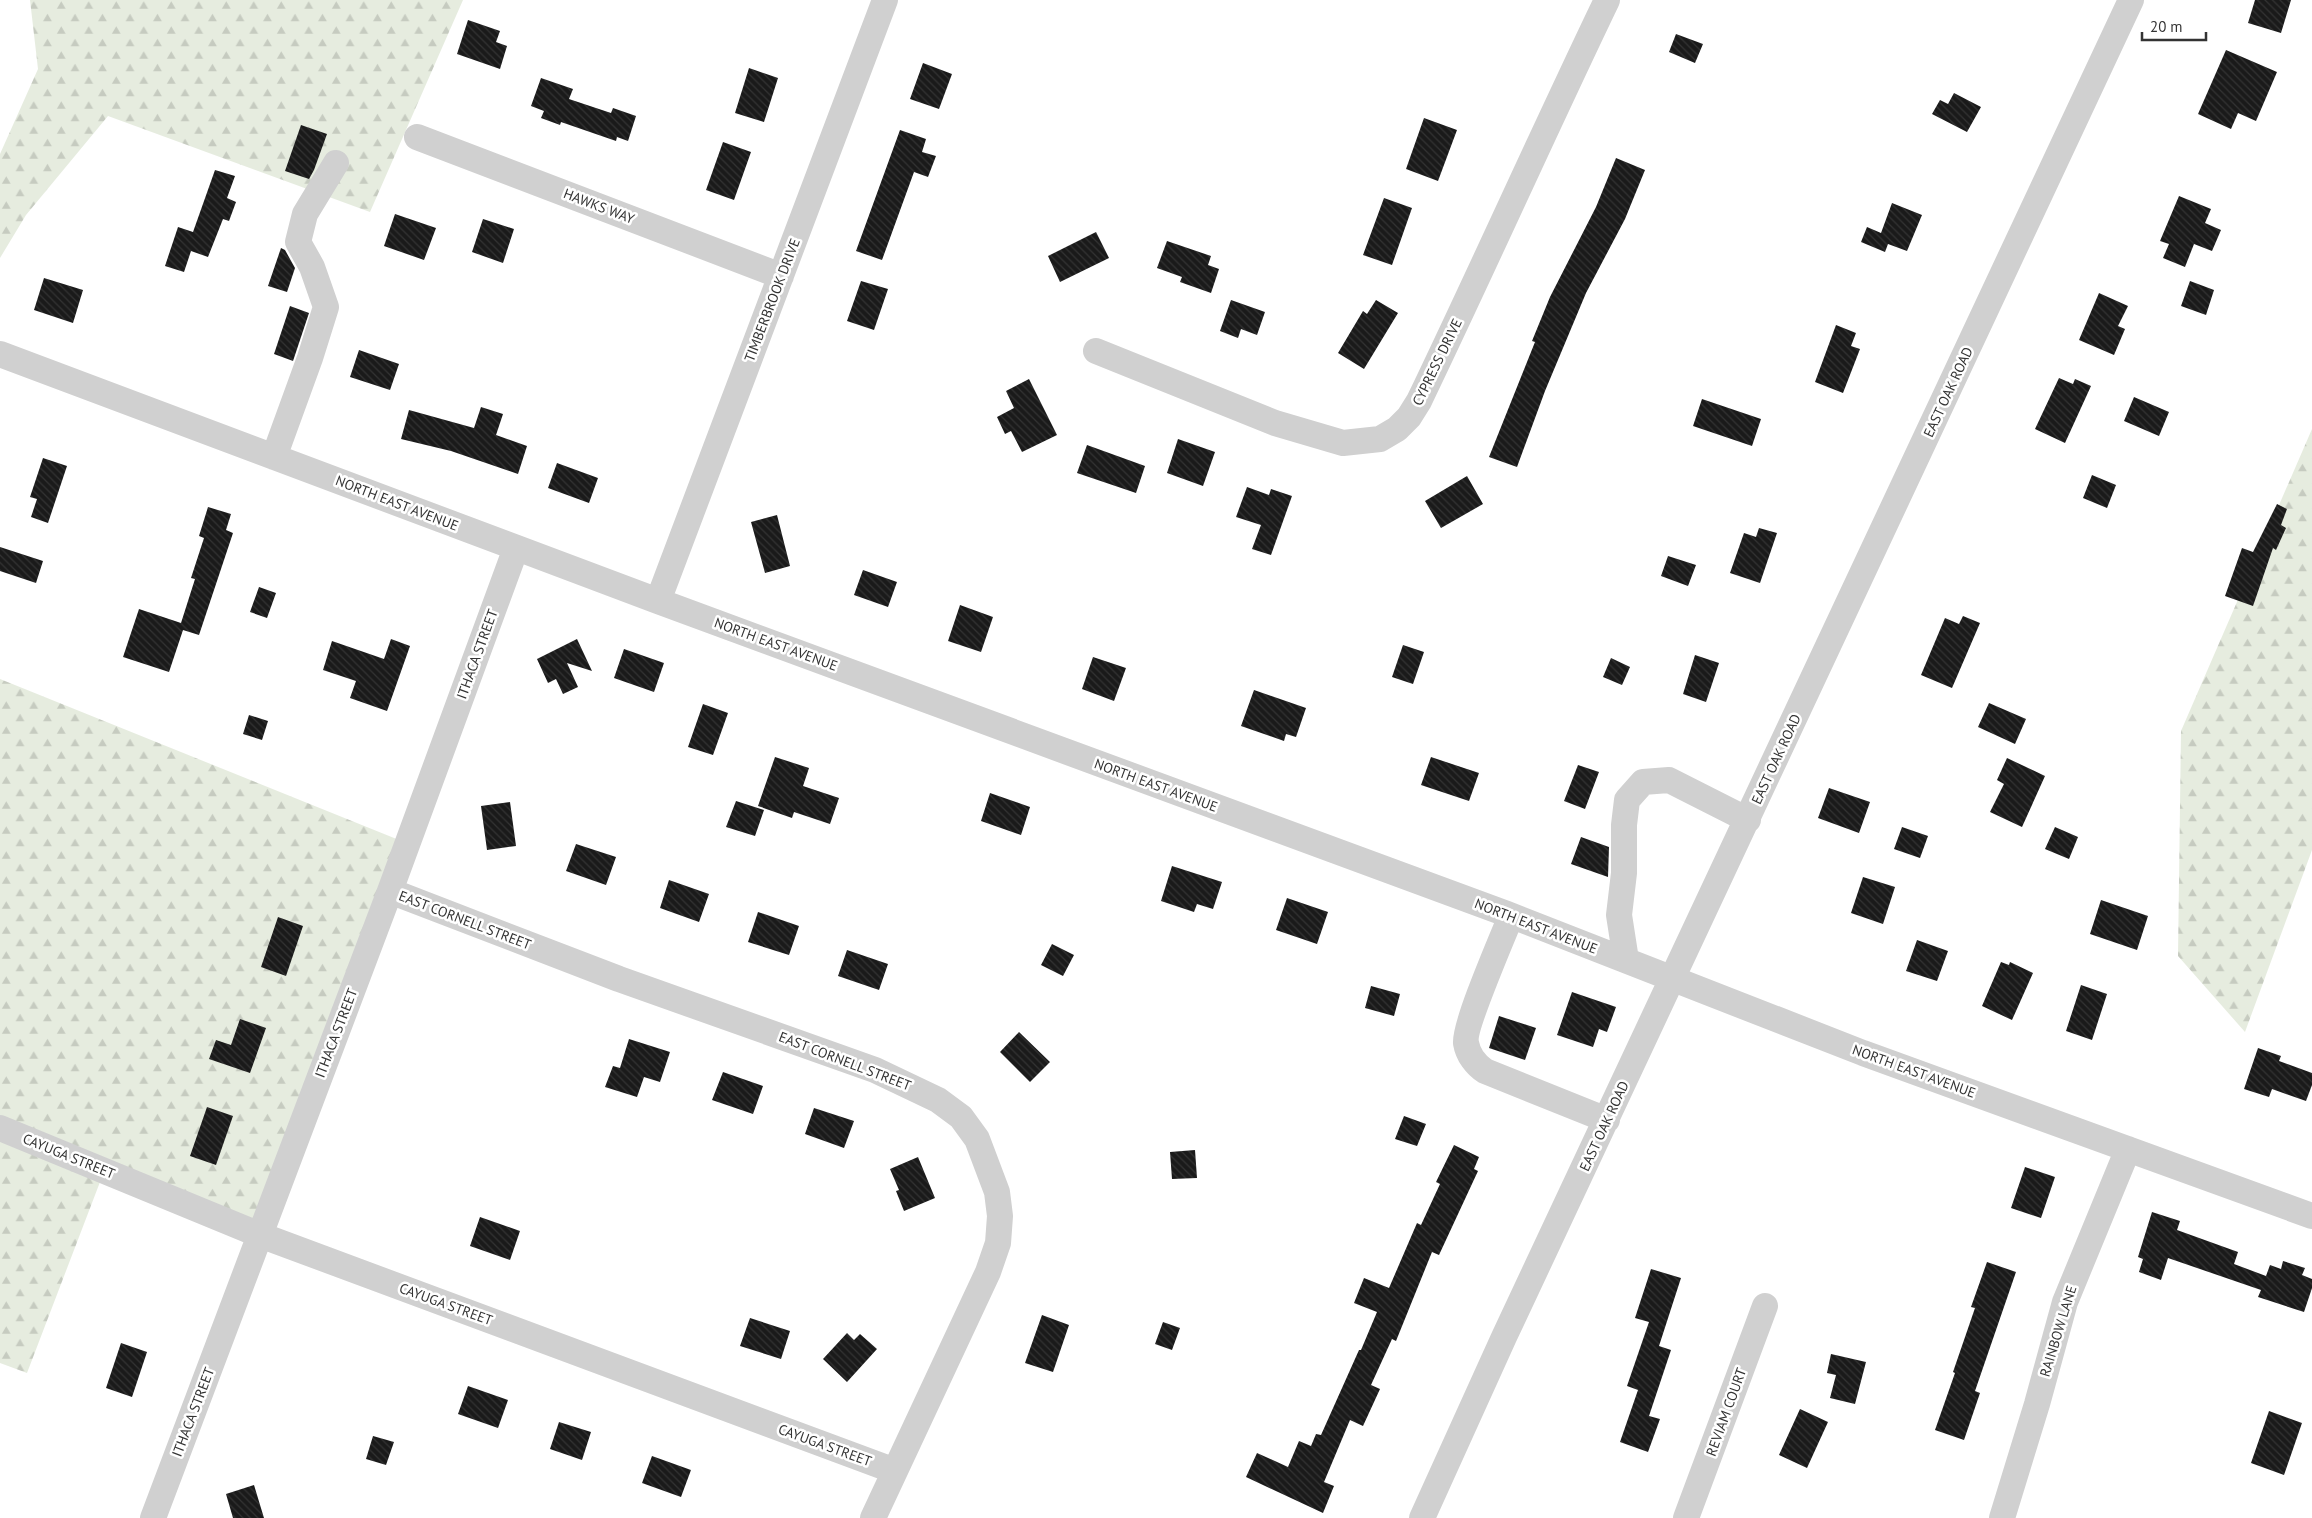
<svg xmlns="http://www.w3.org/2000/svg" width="2312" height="1518" font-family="'PT Sans',sans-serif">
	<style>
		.forest { fill: url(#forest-firs) }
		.building { fill: url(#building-back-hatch) }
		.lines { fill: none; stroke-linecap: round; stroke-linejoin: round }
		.minor { stroke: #d0d0d0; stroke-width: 26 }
		.labels { text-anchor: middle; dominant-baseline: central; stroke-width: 5; stroke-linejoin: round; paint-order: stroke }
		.street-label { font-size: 14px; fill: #333; stroke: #fff }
	</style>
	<defs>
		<pattern id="forest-firs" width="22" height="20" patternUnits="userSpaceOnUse" patternTransform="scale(1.25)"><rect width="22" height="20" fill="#e6ecdf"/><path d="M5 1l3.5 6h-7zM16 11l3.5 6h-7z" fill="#c6cbc0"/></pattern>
		<pattern id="building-back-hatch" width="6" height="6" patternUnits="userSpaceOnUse" patternTransform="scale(1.25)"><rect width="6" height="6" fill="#1a1a1a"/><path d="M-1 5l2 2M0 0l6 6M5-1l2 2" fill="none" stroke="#333"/></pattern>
	</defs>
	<rect width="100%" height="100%" fill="#fff"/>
	<path class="forest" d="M30,0H463L370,212L108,116L26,215L0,258V154L38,69Z
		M2312,429V850L2245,1032L2178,956L2181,731Z
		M0,679L404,842L262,1231L100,1182L27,1373L0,1363Z"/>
	<path class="building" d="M2255,0H2291L2281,33L2248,23Z
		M468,20L500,31L496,42L507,46L500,69L457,54Z
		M1676,34L1703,44L1695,63L1669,52Z
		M2226,50L2277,72L2256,121L2238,113L2231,129L2198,114Z
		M923,63L952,74L939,109L910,99Z
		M749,68L778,78L764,122L735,113Z
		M541,78L573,89L569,99L611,113L613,108L636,116L628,141L617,137L616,141L561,122L560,125L541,118L544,111L531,106Z
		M1954,93L1981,107L1967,132L1932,114L1940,100L1948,104Z
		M1424,118L1457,130L1438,181L1406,169Z
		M301,125L327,134L314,170L309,179L285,171Z
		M900,130L926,139L922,152L936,156L928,177L914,172L882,260L856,251Z
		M723,142L751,152L734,200L706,190Z
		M1616,158L1645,170L1625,219L1586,293L1545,391L1517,467L1489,457L1535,342L1532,341L1550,297L1596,207Z
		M215,170L235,176L227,198L236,202L229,221L223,219L208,257L191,251L184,272L165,266L178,227L193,232Z
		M2179,196L2211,209L2205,223L2221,230L2212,251L2194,244L2185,267L2163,258L2169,244L2160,241Z
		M1384,198L1412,208L1392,265L1363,255Z
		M1892,203L1922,215L1907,251L1888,244L1885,252L1861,242L1867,227L1881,233Z
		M395,214L436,228L424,260L384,246Z
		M483,219L514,229L503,263L472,252Z
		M1096,232L1109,258L1060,282L1048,256Z
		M1167,241L1211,256L1208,265L1219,269L1211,293L1180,282L1182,277L1157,268Z
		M281,248L285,250L295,268L287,292L268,286Z
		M44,278L83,290L73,323L34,310Z
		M861,281L888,289L874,330L847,321Z
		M2190,281L2214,290L2206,315L2181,306Z
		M2099,293L2128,306L2118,326L2125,329L2114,355L2079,340Z
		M1231,300L1265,312L1257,335L1241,329L1238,338L1220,331Z
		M1376,300L1398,313L1364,369L1338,353L1363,311L1367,314Z
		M290,306L309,313L293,361L274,354Z
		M1836,325L1856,333L1851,346L1860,349L1843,393L1815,382Z
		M359,350L399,364L390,390L350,377Z
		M2059,378L2073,384L2075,379L2091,386L2065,443L2035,429Z
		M1029,379L1057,435L1022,452L1011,431L1005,434L997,417L1014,408L1006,391Z
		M2134,397L2169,412L2159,436L2124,421Z
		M1702,399L1761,419L1752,446L1693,426Z
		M481,407L503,414L496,435L527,446L518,474L451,451L401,439L409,410L474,428Z
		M1178,439L1215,452L1203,486L1167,473Z
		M1087,445L1145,466L1136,493L1077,473Z
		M43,458L67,466L48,523L31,517L37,499L30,497Z
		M557,463L598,478L589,503L548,488Z
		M2092,475L2116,485L2107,508L2083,498Z
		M1467,476L1483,504L1441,528L1425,501Z
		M1247,487L1269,495L1271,489L1292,496L1271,555L1252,549L1261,525L1236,517Z
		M2277,504L2287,509L2281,525L2286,528L2276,550L2273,548L2253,606L2225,596L2242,548L2253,552Z
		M208,507L231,514L226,530L233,533L199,635L183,630L169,672L123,657L139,609L181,623L195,579L191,578L204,538L199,536Z
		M777,515L790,566L765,573L751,522Z
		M1759,528L1777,533L1760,583L1730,573L1744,533L1756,537Z
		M0,547L43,561L36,583L0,571Z
		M1668,556L1696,565L1688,586L1661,576Z
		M863,570L897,582L888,607L854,595Z
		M259,587L276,593L267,618L250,612Z
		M960,605L993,617L981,652L948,641Z
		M1963,616L1980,623L1952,688L1921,675L1945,618L1959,624Z
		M391,639L410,646L387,711L350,698L356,681L323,670L332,641L384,659Z
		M577,639L592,671L567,663L578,687L563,694L556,679L548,683L537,659Z
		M1403,645L1424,652L1413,684L1392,677Z
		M624,649L664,663L654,692L614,678Z
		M1695,655L1719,663L1706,702L1683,694Z
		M1093,657L1126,668L1114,701L1082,689Z
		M1611,658L1630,667L1622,685L1603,677Z
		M1254,690L1306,708L1296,737L1286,734L1284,741L1241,726Z
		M1989,703L2026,719L2015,744L1978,727Z
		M703,704L728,713L713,755L688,747Z
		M249,715L268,721L262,740L243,734Z
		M775,757L809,768L803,786L839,798L830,824L794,812L792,818L758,806Z
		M1431,757L1479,773L1469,801L1421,785Z
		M2007,758L2045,776L2022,827L1990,812L2004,784L1997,780Z
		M1578,765L1599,772L1585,809L1564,801Z
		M1829,788L1870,802L1859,833L1818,818Z
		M990,793L1030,807L1021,835L981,821Z
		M736,801L764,810L755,836L726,827Z
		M510,802L516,846L487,850L481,806Z
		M1902,827L1928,836L1920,858L1894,849Z
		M2055,827L2078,837L2069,859L2045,849Z
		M1581,837L1609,847L1608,877L1571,864Z
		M576,844L616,857L606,885L566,871Z
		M1172,866L1222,882L1213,909L1197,904L1194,912L1161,901Z
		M1863,877L1895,887L1883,924L1851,913Z
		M669,880L709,894L699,922L660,908Z
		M1287,898L1328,912L1317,944L1276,930Z
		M2101,900L2148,916L2137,950L2090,934Z
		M758,912L799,926L789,955L748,942Z
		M278,917L303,926L286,976L261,967Z
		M1917,940L1948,951L1937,981L1906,971Z
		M1052,944L1074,955L1063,976L1041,965Z
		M847,950L888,964L879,990L838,976Z
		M2001,962L2009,965L2010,962L2033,973L2012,1020L1982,1006Z
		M2081,985L2107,994L2092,1040L2066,1031Z
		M1371,986L1400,994L1394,1016L1365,1008Z
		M1572,992L1616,1007L1607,1032L1599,1029L1593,1047L1557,1035Z
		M1499,1016L1536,1028L1525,1060L1489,1048Z
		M240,1019L266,1028L250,1073L209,1059L216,1040L231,1045Z
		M1019,1032L1050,1062L1030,1082L1000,1052Z
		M629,1039L670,1052L660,1082L644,1077L637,1097L605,1087L613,1066L620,1068Z
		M2258,1048L2281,1056L2279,1061L2312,1073V1085L2306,1101L2272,1089L2269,1097L2244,1089Z
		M723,1072L763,1086L753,1114L712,1100Z
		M207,1107L233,1116L216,1165L190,1156Z
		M814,1108L854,1121L844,1148L805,1134Z
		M1404,1116L1426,1124L1417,1146L1395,1139Z
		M1454,1145L1479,1157L1474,1169L1478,1171L1439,1255L1432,1252L1396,1341L1392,1339L1371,1385L1380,1389L1363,1426L1350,1420L1324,1482L1334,1486L1323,1513L1246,1477L1257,1453L1288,1467L1299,1441L1311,1446L1316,1434L1321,1435L1359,1350H1361L1377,1312L1354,1303L1364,1278L1389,1288L1417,1223L1421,1225L1440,1184L1436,1182Z
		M1195,1150L1197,1178L1172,1179L1170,1152Z
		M918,1157L935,1198L904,1211L896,1191L899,1190L890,1169Z
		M2025,1167L2055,1177L2041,1218L2011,1208Z
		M2152,1212L2180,1221L2177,1230L2238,1252L2234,1264L2266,1276L2270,1265L2281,1269L2283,1261L2305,1268L2302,1275L2312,1279V1288L2304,1312L2258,1297L2261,1290L2168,1258L2161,1280L2139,1272L2143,1259L2138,1257Z
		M480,1217L520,1231L510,1260L470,1246Z
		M1987,1262L2016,1272L1975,1391L1980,1393L1964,1440L1935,1430L1955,1373L1953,1372L1975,1308L1971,1307Z
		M1651,1269L1681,1278L1659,1346L1671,1350L1649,1416L1660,1419L1648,1452L1620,1442L1638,1390L1627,1386L1649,1322L1635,1318Z
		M1042,1315L1069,1325L1053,1372L1025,1363Z
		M750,1318L790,1331L781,1359L740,1346Z
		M1163,1322L1180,1328L1172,1350L1155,1344Z
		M847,1333L854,1340L860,1334L877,1349L847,1382L823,1359Z
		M121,1343L147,1352L132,1397L106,1388Z
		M1831,1354L1866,1362L1855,1404L1830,1398L1836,1375L1827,1373Z
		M468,1386L508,1400L498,1428L458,1414Z
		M1800,1409L1828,1422L1807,1468L1779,1455Z
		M2269,1411L2302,1423L2284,1475L2251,1463Z
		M559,1422L591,1432L582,1460L550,1449Z
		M373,1436L394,1442L386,1465L366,1459Z
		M652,1456L691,1470L681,1497L642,1483Z
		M254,1485L264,1518H233L226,1494Z"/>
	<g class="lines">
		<path class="minor" d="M417,137L781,276
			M1096,351L1275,423L1343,443L1380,439L1397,429L1409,417L1419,401C1483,268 1543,133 1607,0
			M0,354L658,601L1507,914L1863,1053L2312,1216
			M274,457L310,358L326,307L312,267L298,242L305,214L336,163
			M658,601L885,0
			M390,891L619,979L875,1070L938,1100L961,1117L977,1139L997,1192L1000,1216L998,1243L988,1272L873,1518
			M1511,916C1503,936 1463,1028 1466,1043C1468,1055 1476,1065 1485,1071L1607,1120
			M1626,960L1619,915L1624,873V825L1627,800L1643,782L1669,780L1748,820
			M0,1128L260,1235L895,1471
			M153,1518L390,891L516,548
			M1422,1518L1504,1337L2131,0
			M1686,1518L1765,1306
			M2002,1518L2037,1404L2065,1302L2128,1149"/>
	</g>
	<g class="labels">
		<g class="street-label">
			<text transform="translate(599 206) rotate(21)">HAWKS WAY</text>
			<text transform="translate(772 300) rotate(-69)">TIMBERBROOK DRIVE</text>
			<text transform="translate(1437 362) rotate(-64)">CYPRESS DRIVE</text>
			<text transform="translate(1948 392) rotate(-65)">EAST OAK ROAD</text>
			<text transform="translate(397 503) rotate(21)">NORTH EAST AVENUE</text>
			<text transform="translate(776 644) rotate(20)">NORTH EAST AVENUE</text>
			<text transform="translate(477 654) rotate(-70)">ITHACA STREET</text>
			<text transform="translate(1776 759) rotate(-65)">EAST OAK ROAD</text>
			<text transform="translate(1156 785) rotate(20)">NORTH EAST AVENUE</text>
			<text transform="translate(465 920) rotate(21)">EAST CORNELL STREET</text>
			<text transform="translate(1536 926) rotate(21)">NORTH EAST AVENUE</text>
			<text transform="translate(336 1033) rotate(-69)">ITHACA STREET</text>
			<text transform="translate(845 1061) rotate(21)">EAST CORNELL STREET</text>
			<text transform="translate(1914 1071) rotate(20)">NORTH EAST AVENUE</text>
			<text transform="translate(1604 1126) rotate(-65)">EAST OAK ROAD</text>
			<text transform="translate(69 1156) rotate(22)">CAYUGA STREET</text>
			<text transform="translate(446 1304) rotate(20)">CAYUGA STREET</text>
			<text transform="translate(2058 1331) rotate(-73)">RAINBOW LANE</text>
			<text transform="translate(193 1412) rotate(-69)">ITHACA STREET</text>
			<text transform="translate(1726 1412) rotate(-70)">REVIAM COURT</text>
			<text transform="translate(825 1445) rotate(20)">CAYUGA STREET</text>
		</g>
	</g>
	<path d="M2142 32v8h64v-8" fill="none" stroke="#333333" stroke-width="2.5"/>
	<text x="2150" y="32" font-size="15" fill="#333333" stroke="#ffffff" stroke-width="4" paint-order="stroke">20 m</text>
</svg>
